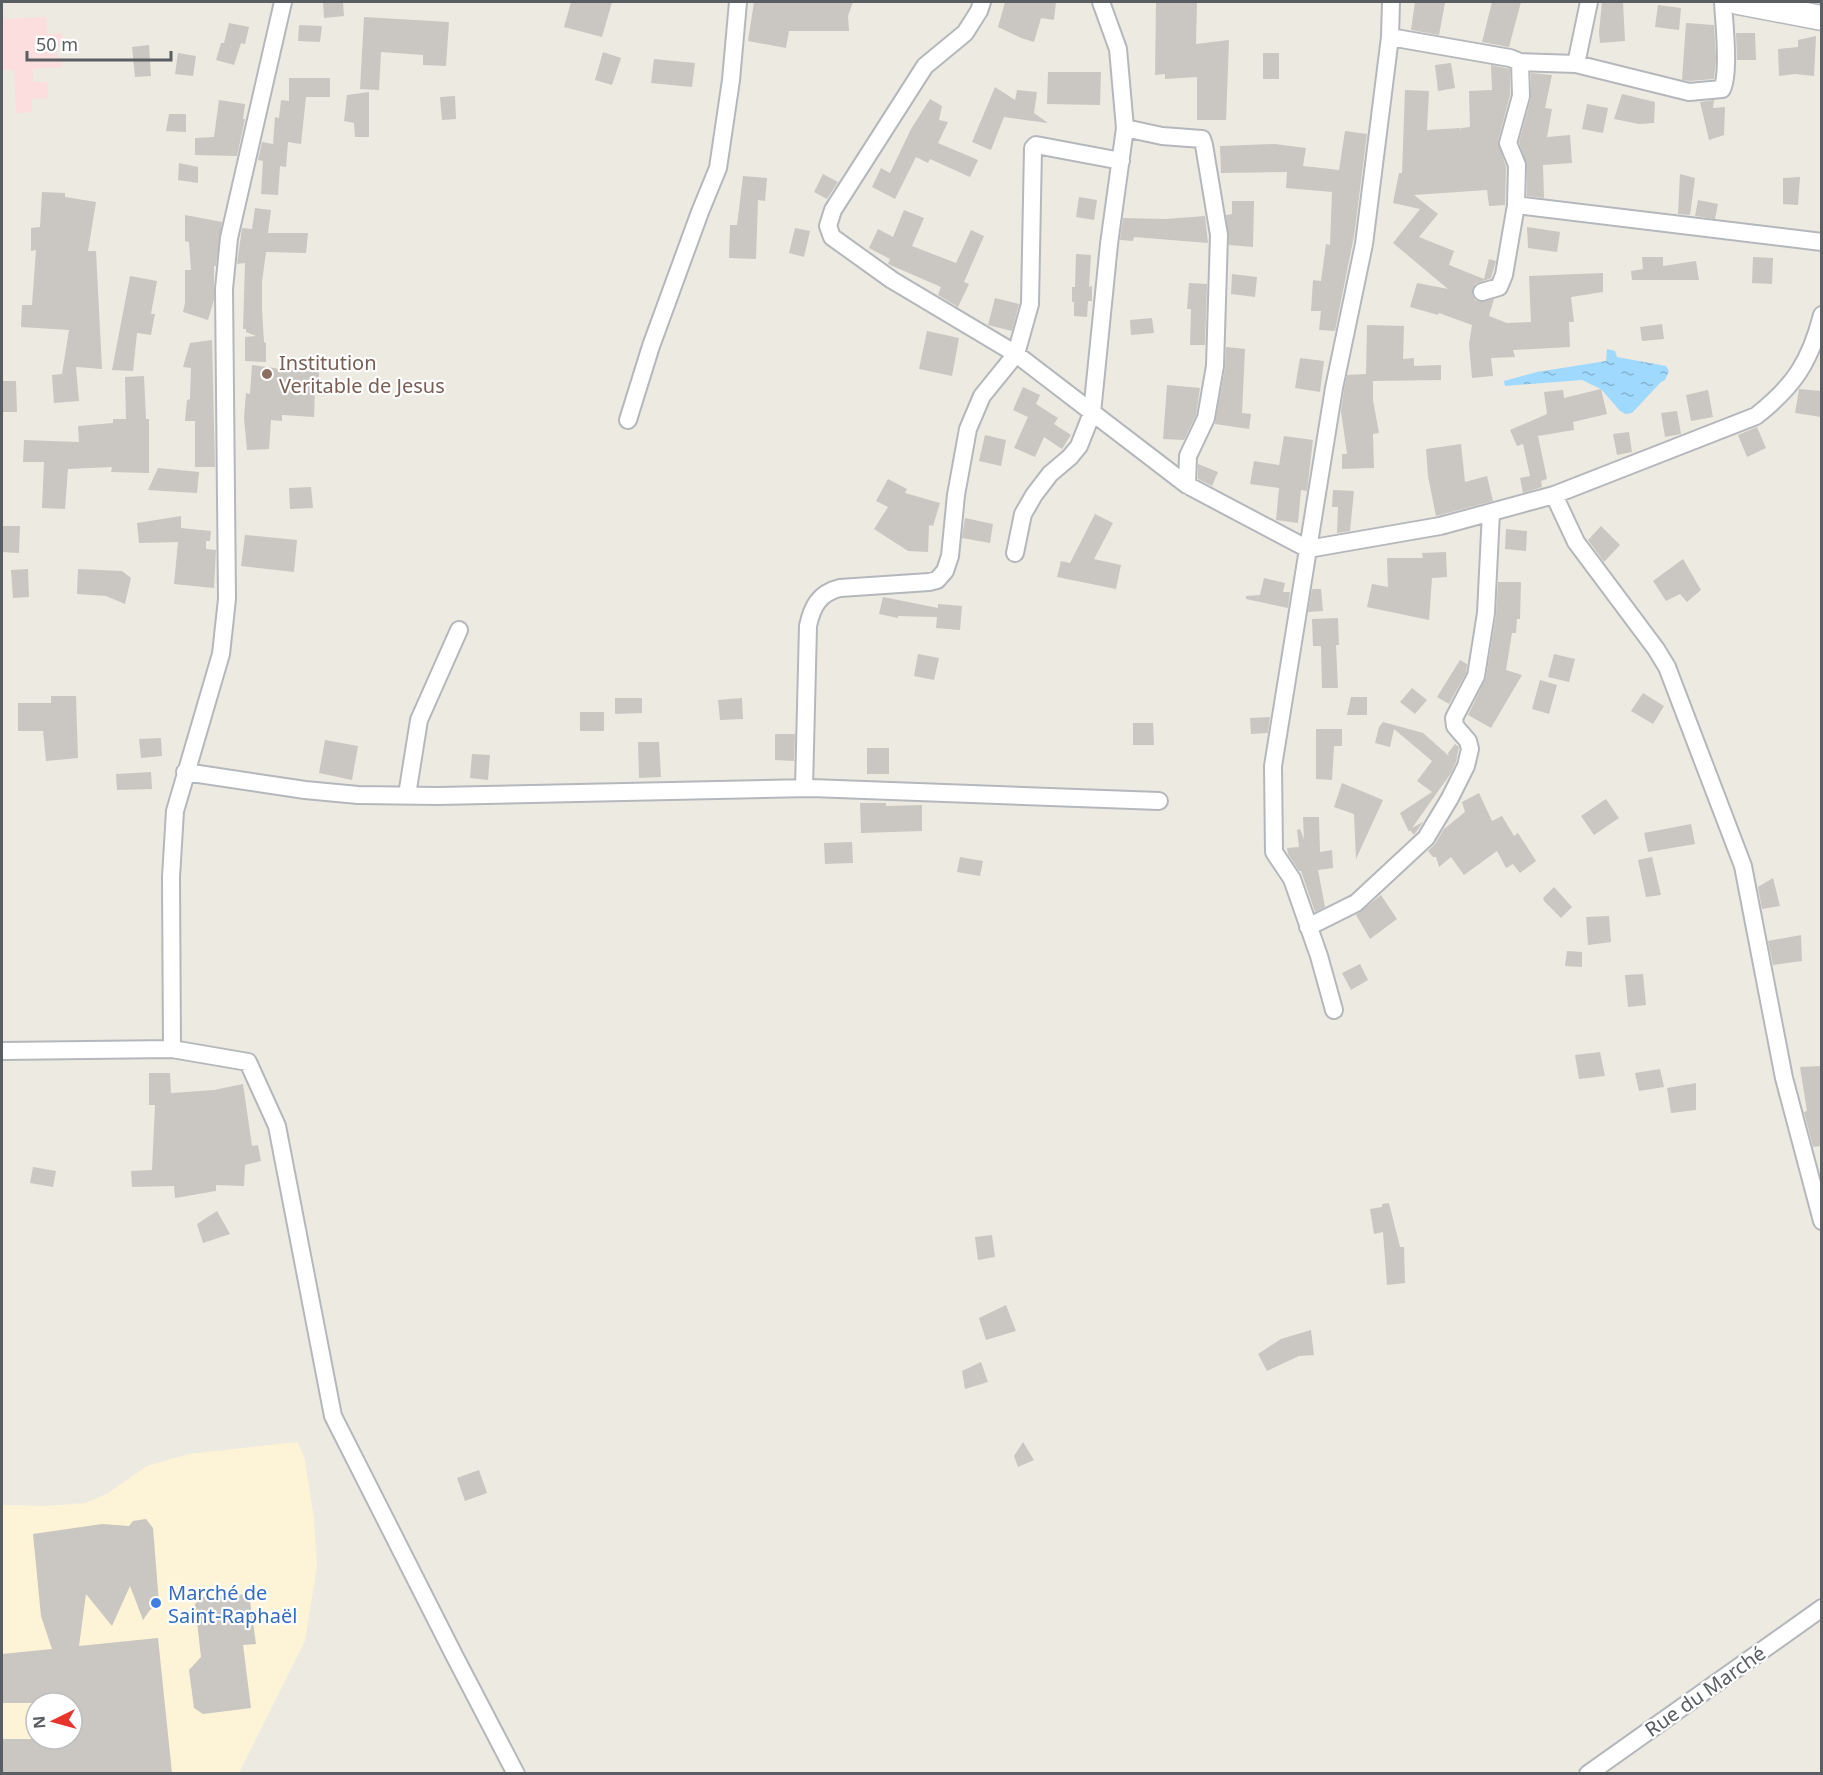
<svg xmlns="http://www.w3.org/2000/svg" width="1823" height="1775" font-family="'Noto Sans',sans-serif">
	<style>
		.commercial { fill: #fdf3d6; fill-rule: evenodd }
		.medical { fill: #fbdedd }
		.water { fill: url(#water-ripples) }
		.building { fill: #cac6c1 }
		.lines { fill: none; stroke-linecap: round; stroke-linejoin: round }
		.minor-casing { stroke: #b4b8bc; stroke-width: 20 }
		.secondary-casing { stroke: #b5b9be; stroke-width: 27 }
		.minor { stroke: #fff; stroke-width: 16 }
		.secondary { stroke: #fff; stroke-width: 24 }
		.education-dot { fill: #8d6e63; stroke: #fff; stroke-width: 2 }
		.shop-dot { fill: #3f7fe0; stroke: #fff; stroke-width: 2 }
		.labels { text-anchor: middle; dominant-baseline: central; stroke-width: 4.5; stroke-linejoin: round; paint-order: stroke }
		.education-label { font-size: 20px; fill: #785e54; stroke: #fff; text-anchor: start }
		.shop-label { font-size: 20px; fill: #366cbe; stroke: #fff; text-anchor: start }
		.street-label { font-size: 20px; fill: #5a5e62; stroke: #fff }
	</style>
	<defs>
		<pattern id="water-ripples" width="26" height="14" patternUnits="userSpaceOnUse" patternTransform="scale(1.5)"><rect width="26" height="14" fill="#a0d9fe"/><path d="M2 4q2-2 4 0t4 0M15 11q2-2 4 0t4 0" fill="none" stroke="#85b3d1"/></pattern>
	</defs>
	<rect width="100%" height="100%" fill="#edeae2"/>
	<path class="commercial" d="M297,1442L304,1456L314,1518L317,1566L305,1641L239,1773L2,1774V1505L46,1506L86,1503L108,1493L147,1466L189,1454ZM36,1703H72V1739H36Z"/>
	<path class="medical" d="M46,17L47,34L62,33L63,44L57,45V57L62,58V67L33,69V82H48V98L32,99V112L16,113L14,70H3L2,19Z"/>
	<path class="water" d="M1607,349L1615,351L1617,357L1666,366L1669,371L1665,380L1661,382L1632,413L1626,414L1620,411L1601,389L1582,380L1505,386L1504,381L1537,372L1606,361Z"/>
	<path class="building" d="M323,2H343L344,16L324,18Z
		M571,2H612L602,37L564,27Z
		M754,2H853L848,16L849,31H789L786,48L748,41Z
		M1005,2H1056L1054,20L1041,18L1034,42L1021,38L998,27Z
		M1156,2H1197L1196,44L1229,40L1226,120H1197V77L1165,79V74L1155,75Z
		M1415,2L1445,3L1439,35L1411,30Z
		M1492,2H1521L1509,47L1482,42Z
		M1602,2H1623L1625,41L1600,43L1599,32Z
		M1658,5L1681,8L1679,30L1655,27Z
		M364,17L449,22L446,66L423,65V55L381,52L379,90L360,89Z
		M229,23L249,27L245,44L241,43L234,65L216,60L221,43H224Z
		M1686,23L1714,25L1716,59L1714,79L1690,81L1682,80Z
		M299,25L322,26L320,42L298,41Z
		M1736,33H1755L1756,60H1737Z
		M1816,36L1814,76L1795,74L1779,76L1778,49L1798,47V40Z
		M149,45L151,76L135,77L132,47Z
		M603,52L621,58L612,85L595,80Z
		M178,53L196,56L193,76L175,74Z
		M1263,53H1279V79H1263Z
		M654,59L695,63L692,87L651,83Z
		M1451,63L1455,88L1438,91L1435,65Z
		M1491,65L1510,69V95L1498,141L1506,167L1505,205L1489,206L1487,190L1414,195L1438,214L1419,237L1454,251L1449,265L1484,279L1489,259L1496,261L1491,278L1475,284L1472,294L1475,300L1480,302L1494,299L1489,316L1507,323L1531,322L1529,276L1603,273V292L1571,297L1574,322H1569L1570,347L1513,350L1515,357L1491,358L1493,376L1472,378L1469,344L1472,325L1439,313L1438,315L1410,307L1417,283L1448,289L1393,243L1420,209L1393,203L1399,173H1402L1405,90L1429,91L1427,130L1460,128V131L1461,128L1470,127L1469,91L1492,90Z
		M1048,72H1101L1100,105L1047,104Z
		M1531,73L1552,75L1545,108L1552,109L1547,137L1570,135L1572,163L1543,165L1544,198L1527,196V165L1519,142L1531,98Z
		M289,78H330V97H306L301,144L288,142L286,167L280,166L278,195L261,194L263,161L258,160L262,142L273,144L275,117L279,118L281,100L289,101Z
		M995,87L1015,100L1017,90L1037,92L1034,113L1048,123L1004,117L991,150L972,142Z
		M369,92V137H355L354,123L344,121L347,95Z
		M1622,94L1655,102L1654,123L1639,124L1614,119Z
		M455,96L456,119L442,120L440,97Z
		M930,99L942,106L939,120L948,122L938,143L978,160L970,177L930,159L928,163L916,157L895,199L872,187L881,168L890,173L911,129Z
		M219,100L245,104L243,119H245L237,156L195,155V138L214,137Z
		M1714,100L1713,108L1725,107L1724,135L1709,140L1700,102Z
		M1587,104L1608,108L1603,133L1582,129Z
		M169,114H186V132L166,131Z
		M1345,131L1367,134L1354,236L1335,331L1319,330L1321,311H1311L1313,280L1321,281L1326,244L1330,245L1332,192L1286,188L1287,172L1221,173L1220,146L1275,144L1306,148L1303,166L1339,170Z
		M179,163L198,167V183L178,180Z
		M823,174L838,182L827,199L814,192Z
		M1680,174L1695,178L1690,215L1678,214Z
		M743,176L767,178L765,201L758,200L756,259L729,258L730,225H737Z
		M1800,177L1798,205L1783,204V178Z
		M42,192L65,193V197L96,202L88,251H96L102,369L76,367L79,401L54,403L52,375L62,374L69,330L21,327L22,305H32L36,250L31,251V228L40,227Z
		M1079,197L1097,200L1094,220L1076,217Z
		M1698,200L1718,204L1715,219L1695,216Z
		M1232,201H1254L1253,247L1229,245L1226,215L1232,214Z
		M255,208L271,210L268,233H308L306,253L266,252L262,282V309L264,342L266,343V362L245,361V337L256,336L246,332V329H243L245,263L237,264L242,228L252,229Z
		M904,210L924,218L912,246L956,263L971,230L984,236L964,282L969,284L958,307L938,295L941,287L888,264L890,259L869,248L878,229L893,237Z
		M185,215L222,222L216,266H214V300L208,320L183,312L185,303V270H191L189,242L185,241Z
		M1205,216L1208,243L1134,237L1133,241L1120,240L1123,218L1165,219Z
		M1527,227L1560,232L1557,252L1528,248Z
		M795,228L810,231L804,257L789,253Z
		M1076,254L1091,255L1089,287L1092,286V301H1088L1087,317L1074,316V302H1072V287H1075Z
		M1642,257H1663V266L1696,261L1699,280H1632L1631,271L1643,269Z
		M1753,257L1773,258L1772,284L1752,283Z
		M1232,274L1257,277L1255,297L1231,294Z
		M130,276L157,281L151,314H155L151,335L137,333L133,371L112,370Z
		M1189,283L1207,284L1205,345H1190L1191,309H1187Z
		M995,298L1019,304L1012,331L988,325Z
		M1152,318L1154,333L1131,335L1130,320Z
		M1662,324L1664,339L1642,341L1640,327Z
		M1367,325L1404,326L1403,359L1414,358V366L1441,365V380L1373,381V400L1379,433L1373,434L1374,468L1342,469V454H1347L1341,411L1344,390L1347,375L1366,374Z
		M927,331L959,338L952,376L919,369Z
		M212,340L215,467H195V421H185L187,400L190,399L191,368L183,367L190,343Z
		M1226,347L1245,349L1242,413L1251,414L1249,429L1215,424L1225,368Z
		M1300,358L1324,361L1320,392L1295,388Z
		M252,365L288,370L319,372V387H315L314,417L282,415V421L271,420L269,449L247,450L244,418L246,393L250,394Z
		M144,376L146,419H149V473L111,472L112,467L68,469L65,509L42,508L44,462H23L24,440L79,442L78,426L113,423V419H126L125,377Z
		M2,381H16L17,412H2Z
		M1167,385L1200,388L1196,415L1184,440L1163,439Z
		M1023,387L1040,395L1036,404L1058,418L1054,424L1071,435L1062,449L1044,437L1035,457L1014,448L1028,417L1013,410Z
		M1601,389L1607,414L1573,422L1574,430L1538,436L1547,479L1541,481L1542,487L1523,493L1520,478L1530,476L1523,444L1517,446L1510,430L1547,414L1544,392L1563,390L1564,398Z
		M1799,389L1821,391V417L1795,413Z
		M1708,390L1713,417L1691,421L1686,395Z
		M1677,411L1681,434L1665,437L1661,413Z
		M1757,427L1766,448L1747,457L1738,435Z
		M1629,432L1632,452L1617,455L1613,434Z
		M985,435L1006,440L1001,466L979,461Z
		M1284,436L1313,440L1307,491L1301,490L1298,523L1276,520L1279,488L1250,484L1254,461L1279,465Z
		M1461,444L1465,482L1487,476L1493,501L1436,516L1428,476L1426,449Z
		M1198,464L1218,472L1212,486L1198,479Z
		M158,468L199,472L197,493L148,490Z
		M888,479L907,489L905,493L940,503L933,526L929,525L928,552L908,551L874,529L888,507L876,501Z
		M311,487L313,508L290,509L289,488Z
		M1333,490L1354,491L1350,531L1337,533L1338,507H1332Z
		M1095,514L1113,523L1094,559L1121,565L1116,589L1057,577L1061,561L1070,563Z
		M181,516V528L211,531L210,541H206V549L216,550L214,588L174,584L178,542L139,543L137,523Z
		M965,518L993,524L990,543L962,538Z
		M2,526H20L19,553L2,552Z
		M1601,526L1620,545L1604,562L1588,540Z
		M1506,529L1527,531L1526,551L1505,549Z
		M245,535L297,540L294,572L241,566Z
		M1446,552L1447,577L1432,578L1429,620L1367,607L1372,584L1388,587L1387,558H1423L1422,553Z
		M1683,559L1701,590L1687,602L1680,594L1666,601L1653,581Z
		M28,569L29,597L13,598L11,570Z
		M78,569L122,571L131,578L125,604L106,596L77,594Z
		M1264,578L1285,583L1283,592H1290L1288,608L1246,599V596L1260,595Z
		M1498,582H1521L1520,619H1517L1516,633H1512L1506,670L1522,675L1491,728L1468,715L1486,678L1496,615Z
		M1312,589H1321L1323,611L1308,612Z
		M883,597L938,608V604L962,606L960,630L936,628L937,617L898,616V618L879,614Z
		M1338,618L1339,645H1336L1338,688H1322L1321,646H1313L1312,619Z
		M918,654L939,658L934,680L914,676Z
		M1554,654L1575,659L1569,682L1548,677Z
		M1460,660L1467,664L1466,673L1449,704L1437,697Z
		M1540,680L1557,685L1549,714L1532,709Z
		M1412,688L1427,700L1415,714L1400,702Z
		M1643,693L1664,706L1653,724L1631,711Z
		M51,696H76L78,758L46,761L43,731H18V703H51Z
		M1351,697H1367V715H1347Z
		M615,698H642V713L615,714Z
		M742,698L743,719L720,720L718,700Z
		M580,712H604V731H580Z
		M1270,717L1268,733L1251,734L1250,718Z
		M1383,722L1423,733L1449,756L1448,753L1455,744L1459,747L1456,762L1451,773L1412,828L1423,822L1414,835L1410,830L1409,832L1400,813L1432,792L1417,781L1432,761L1394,729L1390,747L1375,743L1379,727Z
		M1133,723H1153L1154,745H1133Z
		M1316,729H1342V746H1334L1332,780L1316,779Z
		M775,734H795L794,761L775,760Z
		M161,738L162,756L141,758L139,739Z
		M325,740L358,746L352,780L319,773Z
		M638,742H659L661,777L639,778Z
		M867,748H889V774H867Z
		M472,754L490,755L488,780L470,778Z
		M151,772L152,789L117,790L116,774Z
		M1342,783L1383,800L1356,859L1354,814L1334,807Z
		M1479,793L1492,821L1502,816L1514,836L1518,833L1536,861L1520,873L1513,864L1506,868L1497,851L1464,875L1451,857L1439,867L1436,857H1433L1428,851L1435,844L1444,829L1465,812L1462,802Z
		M1606,799L1619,818L1594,835L1581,816Z
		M860,803H886V806L922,805V831L861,833Z
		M1303,817H1319L1320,852L1332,850L1333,868L1318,870L1325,907L1315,912L1301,871H1299L1288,854L1287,848L1299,847L1297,830L1300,829L1304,839Z
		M1691,824L1695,844L1648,852L1644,833Z
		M852,842L853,863L825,864L824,843Z
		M960,857L983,861L980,876L957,872Z
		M1652,857L1661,895L1646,897L1638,860Z
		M1773,878L1780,906L1762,909L1758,887Z
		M1554,887L1572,907L1561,918L1544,901L1543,898Z
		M1381,895L1397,919L1370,939L1356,915Z
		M1609,916L1611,942L1588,945L1586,917Z
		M1801,935L1802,961L1773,965L1768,941Z
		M1567,951L1582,952V967L1565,966Z
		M1360,964L1368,980L1351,990L1342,973Z
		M1643,974L1646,1005L1628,1007L1625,975Z
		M1600,1052L1605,1076L1579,1079L1575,1055Z
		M1821,1066V1146L1813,1147L1804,1112L1807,1111L1800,1067Z
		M1660,1069L1664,1087L1639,1091L1635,1073Z
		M149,1073H170L171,1093L214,1090L243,1084L252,1146L258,1145L261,1161L245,1165L244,1186L216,1185V1191L175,1198L174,1186L132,1187L131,1171L152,1170L155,1105H149Z
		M1696,1083V1110L1671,1113L1667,1088Z
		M33,1167L56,1171L53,1187L30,1183Z
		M1389,1203L1400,1247H1404L1405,1283L1387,1285L1383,1232L1374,1234L1370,1209L1382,1207V1204Z
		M217,1211L230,1234L203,1243L197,1224Z
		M992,1235L995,1257L978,1260L975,1237Z
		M1006,1305L1016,1331L986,1340L979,1318Z
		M1311,1330L1314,1355L1299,1356L1267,1371L1258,1354L1281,1339Z
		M981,1362L988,1382L965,1389L962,1371Z
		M1023,1442L1034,1460L1018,1467L1014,1456Z
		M479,1470L487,1493L465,1501L457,1478Z
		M146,1519L153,1528L159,1603L150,1610L143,1620L130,1586L112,1626L86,1594L79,1646L158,1638L172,1773H2V1739H72V1703H2V1654L52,1649L41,1616L33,1534L102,1524L129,1526L133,1521Z
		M249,1594L256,1644L243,1645L251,1708L203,1714L194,1708L189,1670L201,1657L195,1604L202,1597Z"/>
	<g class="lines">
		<g class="minor-casing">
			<path id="minor" d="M1390,37L1510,58L1520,62L1521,96L1508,143L1517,165L1516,205L1504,275L1499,287L1482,292
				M1520,62L1576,64L1589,2
				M1576,64L1689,92L1722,89C1730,72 1724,22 1723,2
				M1125,128L1162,136L1202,139L1204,145L1219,235L1215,366L1206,418L1188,456L1187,485
				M1121,161L1036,145L1033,148L1030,304L1016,354L1187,485L1308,549L1334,388L1364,244L1390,37L1391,2
				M1516,205L1822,242
				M628,420L651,346L700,212L718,168L731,80L738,2
				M1554,495L1576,542L1656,649L1667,667L1743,866L1784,1078L1822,1221
				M1015,553L1023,514L1034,495L1050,474L1070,457L1079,446L1092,413L1109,244L1125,128L1118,49L1101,2
				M185,772L305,790L358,795L438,796L811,788L1159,801
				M804,788L808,626C812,607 819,593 840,588L929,582L937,580L945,571L950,556L956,495L968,429L982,396L1016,354L892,280L832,237L828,226L833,210L925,66L965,33L979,11L982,2
				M407,795L419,720L459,630
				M1308,927L1356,903L1426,838L1450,798L1466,766L1470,749L1468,741L1455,726L1454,718L1476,676L1486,613L1491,512
				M1334,1010L1319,956L1292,879L1274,852L1273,766L1308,549L1440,526L1554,495L1756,416C1794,386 1810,362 1822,315
				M172,1049L248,1062L277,1126L333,1416L454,1655L516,1774
				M2,1051L172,1049L171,877L175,811L221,654L227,599L224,289L229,238L283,2
				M1588,1774L1822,1608"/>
		</g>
		<g class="secondary-casing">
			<path id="secondary" d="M1738,2L1822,18"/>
		</g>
		<use href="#minor" class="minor"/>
		<use href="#secondary" class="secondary"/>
	</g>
	<circle class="education-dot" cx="267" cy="374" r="6"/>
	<circle class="shop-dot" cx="156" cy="1603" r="6"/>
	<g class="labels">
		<g class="education-label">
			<text x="279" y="362">Institution<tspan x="279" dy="23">Veritable de Jesus</tspan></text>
		</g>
		<g class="shop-label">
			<text x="168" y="1592">Marché de<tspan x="168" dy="23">Saint-Raphaël</tspan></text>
		</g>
		<g class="street-label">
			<text transform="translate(1705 1691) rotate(-35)">Rue du Marché</text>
		</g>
	</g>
	<rect width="1823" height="1775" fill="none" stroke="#5a5e62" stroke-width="6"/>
	<g transform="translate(54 1721) rotate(265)"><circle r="28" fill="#ffffff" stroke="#bdbfc0" stroke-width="1.5"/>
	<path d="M0-4.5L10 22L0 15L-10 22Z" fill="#e7352d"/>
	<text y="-9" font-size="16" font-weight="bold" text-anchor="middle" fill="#5a5e62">N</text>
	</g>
	<path d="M27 51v9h144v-9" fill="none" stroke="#5a5e62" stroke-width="3"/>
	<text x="36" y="51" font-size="18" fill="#5a5e62" stroke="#ffffff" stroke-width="4.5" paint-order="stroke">50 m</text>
</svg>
